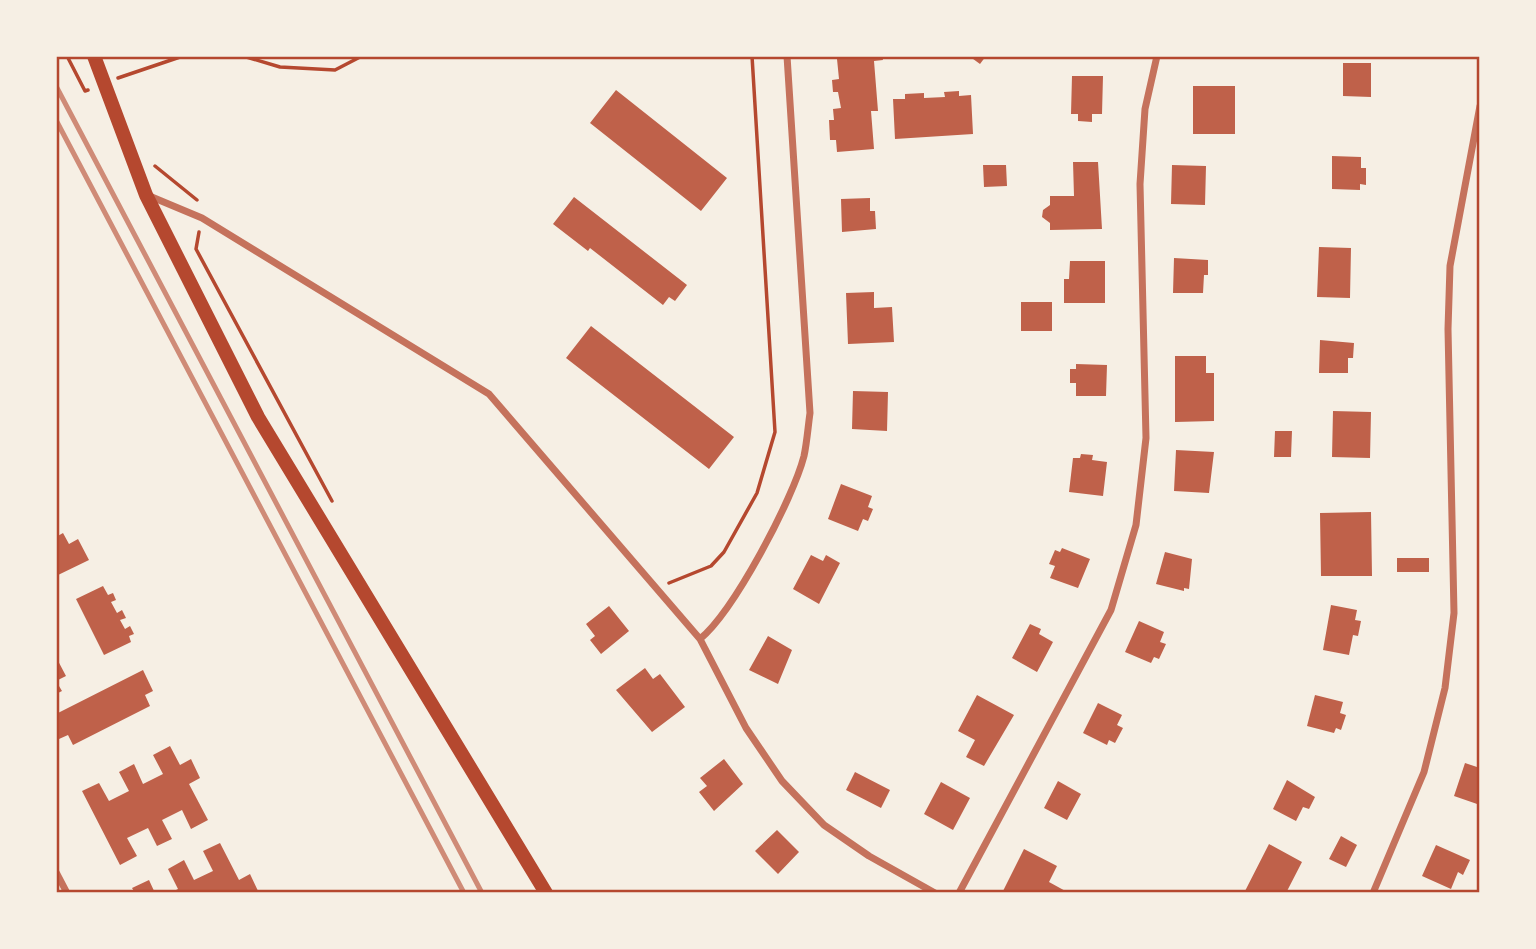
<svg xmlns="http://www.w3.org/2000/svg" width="1536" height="949" font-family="'IBM Plex Sans',sans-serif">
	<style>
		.building { fill: #bf614a }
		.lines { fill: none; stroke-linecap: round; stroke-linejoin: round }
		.path { stroke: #b5482f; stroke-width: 3.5 }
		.minor { stroke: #c5725c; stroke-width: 7 }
		.secondary { stroke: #b5482f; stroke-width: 14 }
		.rail { stroke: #cf8b77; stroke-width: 5 }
		.neatline { fill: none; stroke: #b5482f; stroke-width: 2.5 }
	</style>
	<rect width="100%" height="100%" fill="#f6efe4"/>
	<path class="building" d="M845,56H882L883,60L874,61L878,111H871L874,149L837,152L836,140H830L829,120H834L833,109L841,108L838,92H833L832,80L839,79L837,59Z
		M969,56H986L980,64Z
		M1343,63H1371V97L1343,96Z
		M1072,76H1103L1102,114H1092V122L1078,121V114H1071Z
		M1193,86H1235V134H1193Z
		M616,90L727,178L701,211L590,123Z
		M959,91V96L971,95L973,134L895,139L893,99H905V94L924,93V98L945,97L944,92Z
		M1332,156L1361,157V168H1366V185L1360,184V190L1332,189Z
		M1073,162H1098L1102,229L1050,230V223L1042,217L1043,210L1050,205V196H1074Z
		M983,165H1006L1007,186L984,187Z
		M1172,165L1206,166L1205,205L1171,204Z
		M574,197L687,285L675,301L669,297L663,305L590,248L588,251L553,224Z
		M870,198V211H875L876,229L842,232L841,199Z
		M1319,247L1351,248L1350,298L1317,297Z
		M1174,258L1208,260V275H1204L1203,293H1173Z
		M1070,261H1105V303H1064V279H1069Z
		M874,292V308L892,307L894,342L848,344L846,293Z
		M1021,302H1052V331H1021Z
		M591,326L734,437L709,469L566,358Z
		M1320,340L1354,343L1353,358H1348V373H1319Z
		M1175,356H1206V373H1214V421L1175,422Z
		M1076,364L1107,365L1106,396H1076V383H1070V369H1076Z
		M853,391L888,392L887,431L852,429Z
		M1333,411L1371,412L1370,458L1332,457Z
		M1275,431H1292L1291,457H1274Z
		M1176,450L1214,452L1209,493L1174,491Z
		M1081,454L1093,455L1092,460L1107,462L1103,496L1069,492L1073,458H1080Z
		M841,484L872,496L868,507L873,509L868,521L863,519L858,531L828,519Z
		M1371,512L1372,576H1321L1320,513Z
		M63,533L69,544L78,539L89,560L56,576V537Z
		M1062,548L1090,559L1078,588L1050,578L1055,566L1049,564L1055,550L1060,552Z
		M1165,552L1192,559L1189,589L1184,588V591L1156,584Z
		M811,555L823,561L826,555L840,563L819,604L793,589Z
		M1397,558H1429V572H1397Z
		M103,586L108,595L113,593L116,600L111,602L117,613L122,610L126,618L120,620L125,629L130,626L134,634L129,636L131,642L104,655L76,599Z
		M1331,605L1357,610L1355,620L1361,621L1358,636L1353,635L1349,655L1323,650Z
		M609,606L629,631L601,654L590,640L595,636L586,624Z
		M1139,621L1164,632L1160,642L1166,644L1159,659L1154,657L1151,663L1125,652Z
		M1030,624L1041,629L1039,634L1053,642L1037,672L1012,658Z
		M768,636L792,650L778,684L749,670Z
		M56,657L66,676L56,681L62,691L56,694Z
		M645,668L653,679L660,674L685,707L652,732L616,690Z
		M143,670L153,691L145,695L150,706L73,745L68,735L59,739L56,732V714Z
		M977,695L1014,715L984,766L966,757L975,740L958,731Z
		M1315,695L1343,702L1340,713L1346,715L1341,730L1336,728L1334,733L1307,726Z
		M1098,703L1122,715L1117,725L1123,728L1115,743L1109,740L1107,745L1083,733Z
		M170,746L180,765L191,759L200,778L189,784L208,820L191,829L182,810L162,820L172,839L157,846L148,828L127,838L137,856L120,865L82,791L99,783L109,801L129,791L119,772L134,764L143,784L163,774L153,755Z
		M724,759L743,784L714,811L699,792L707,786L700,778Z
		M1465,763L1480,768V805L1454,796Z
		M855,772L890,790L881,808L846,790Z
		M1287,780L1315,797L1309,809L1303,807L1296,821L1273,809Z
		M1058,781L1081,794L1067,820L1044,808Z
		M941,782L970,798L953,830L924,814Z
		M777,830L799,852L778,874L755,851Z
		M1341,836L1357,845L1346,867L1329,859Z
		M220,843L239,880L250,874L259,893H170L178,889L168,869L184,860L194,880L213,871L203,851Z
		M1269,844L1302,862L1286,893H1244Z
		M1436,845L1470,860L1463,875L1458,872L1451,889L1422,876Z
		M1024,849L1057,866L1049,882L1069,893H1002Z
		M149,880L155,893H135L132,888Z"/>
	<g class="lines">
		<path class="path" d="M67,56L85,91L88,90
			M243,56L280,67L335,70L362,56
			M118,78L183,56
			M155,166L197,200
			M199,232L196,249L332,501
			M669,583L711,566L724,552L757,493L775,432L752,56"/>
		<path class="minor" d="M147,195L202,218L489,394L700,639L746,728L782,781L824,825L869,856L935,893
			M700,639C734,611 793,499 804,456C807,442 808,427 810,413L787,56
			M56,872L67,893
			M959,893L1111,610L1136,525L1146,438L1140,184L1145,109L1157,56
			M1373,893L1424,772L1445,688L1454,613L1448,329L1450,266L1480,106"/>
		<path class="secondary" d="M94,56L146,195L258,417L546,893"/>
		<path class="rail" d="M56,86L482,893
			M56,120L464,893"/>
	</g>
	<rect width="1536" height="949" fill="none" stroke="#f6efe4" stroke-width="116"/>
	<rect x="58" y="58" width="1420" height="833" class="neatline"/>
</svg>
